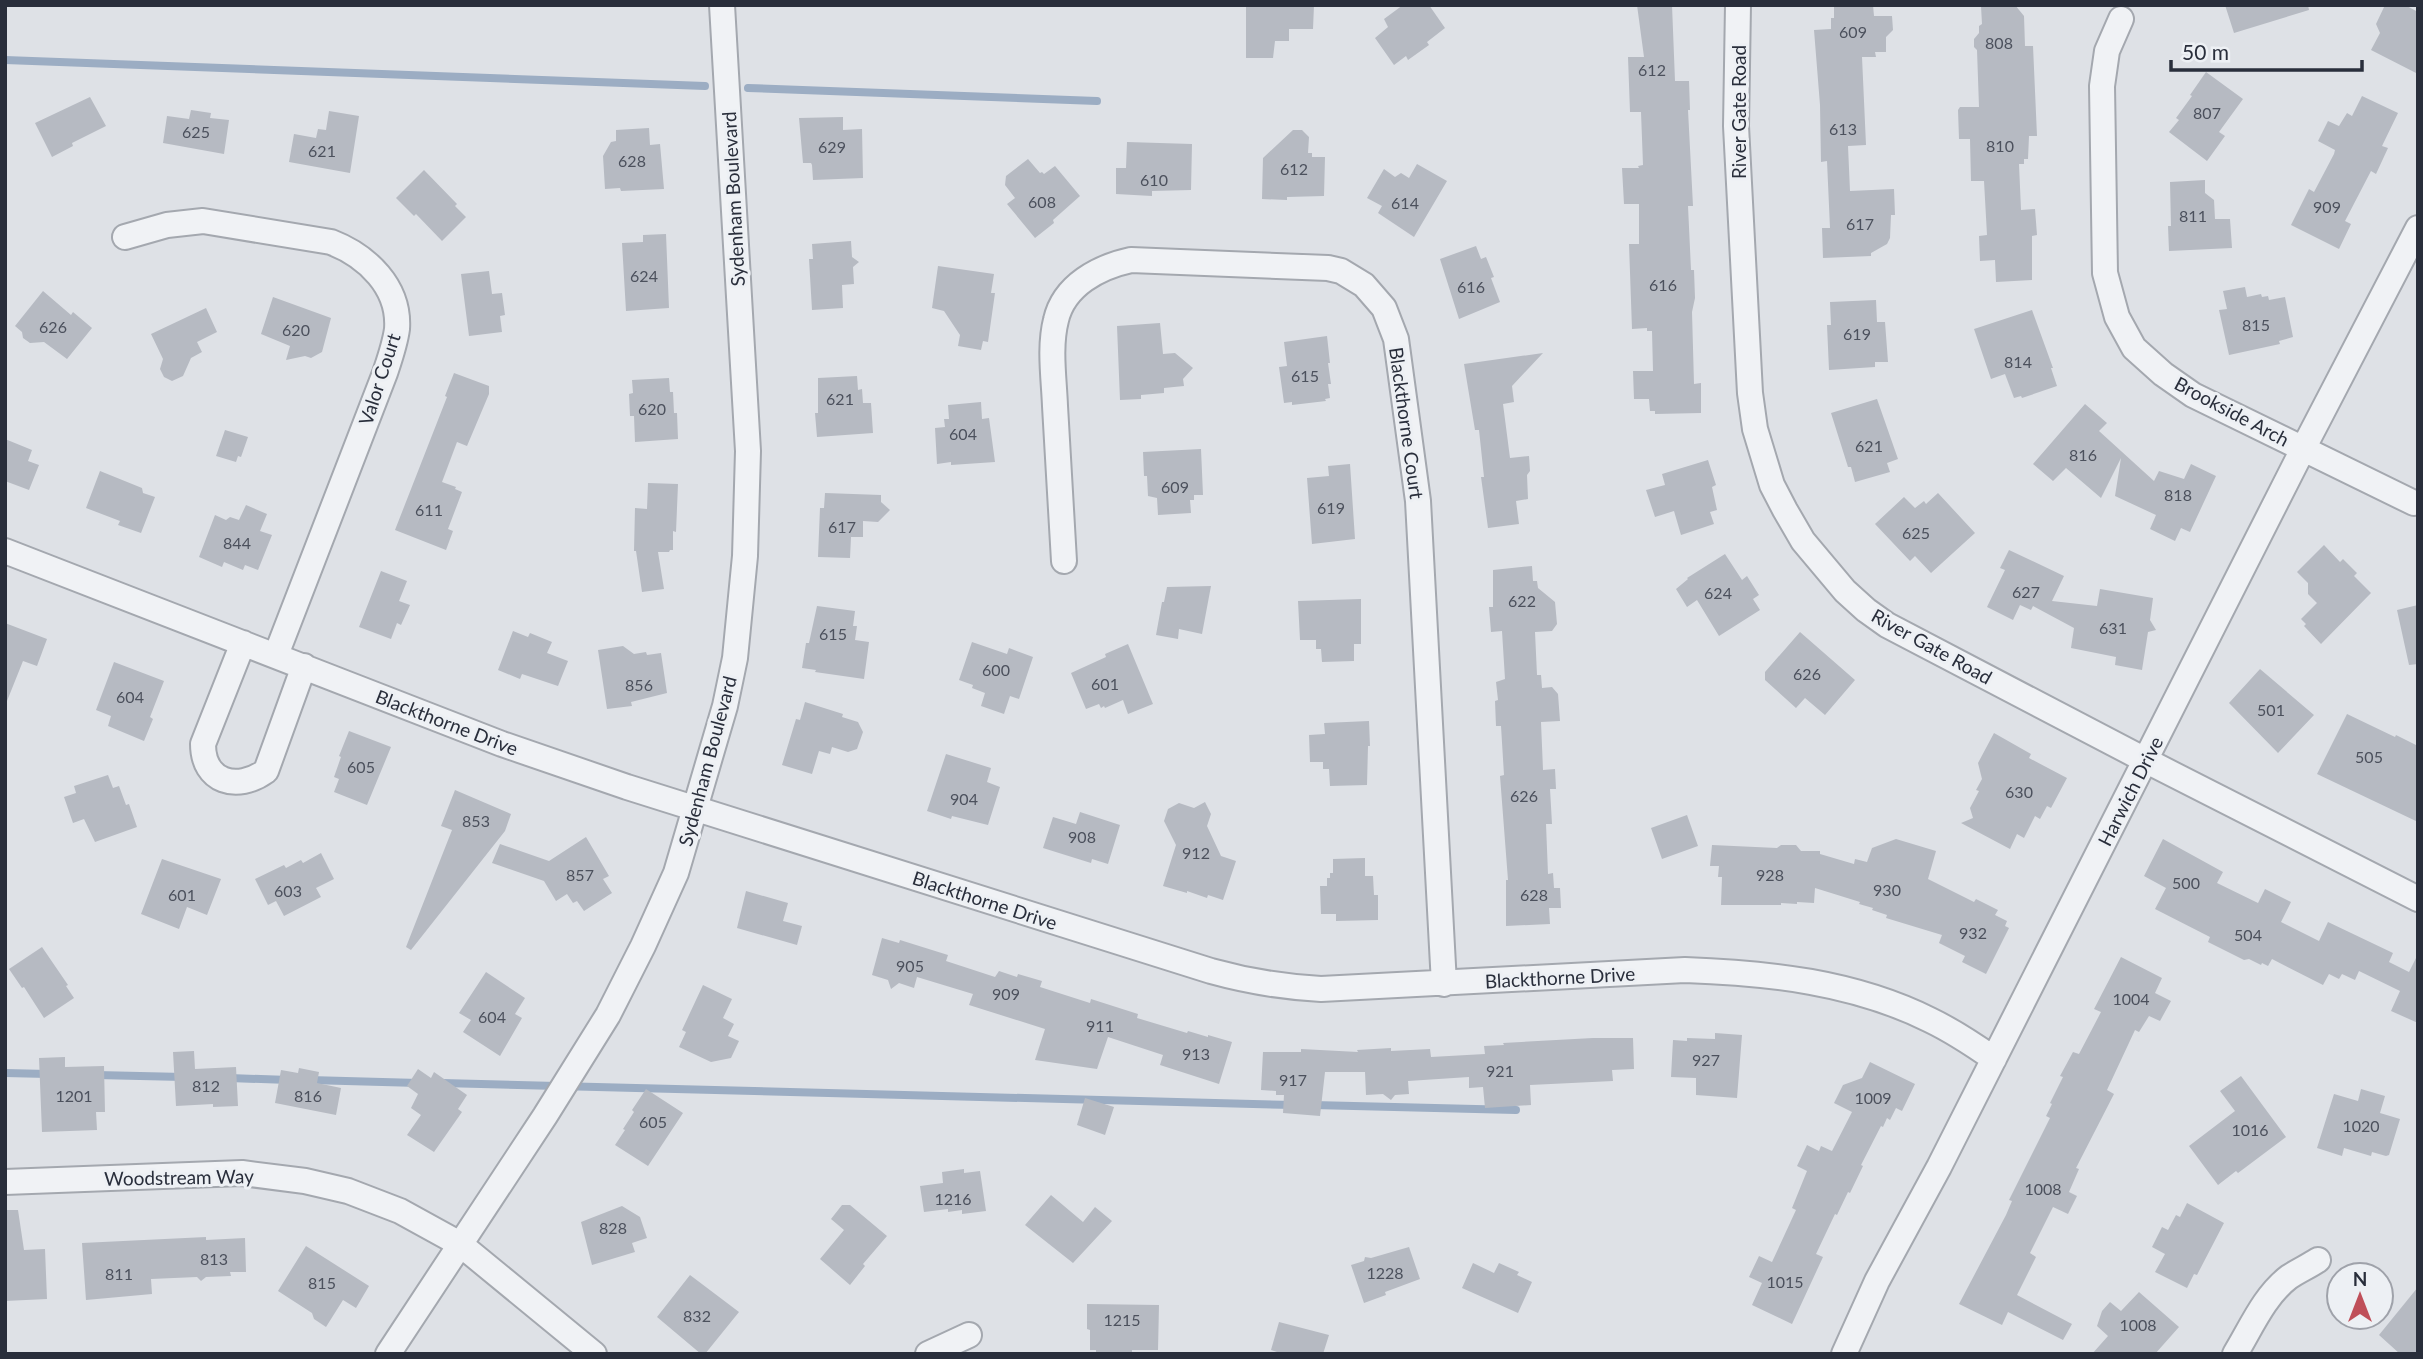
<svg xmlns="http://www.w3.org/2000/svg" width="2423" height="1359" font-family="Lato,sans-serif">
	<style>
		.lines { fill: none; stroke-linecap: round; stroke-linejoin: round }
		.stream { stroke: #9cadc3; stroke-width: 8 }
		.building { fill: #b6bac2 }
		.minor-casing { stroke: #a4a8af; stroke-width: 28 }
		.minor { stroke: #f0f2f5; stroke-width: 24 }
		.labels { text-anchor: middle; dominant-baseline: central; stroke-width: 6; stroke-linejoin: round; paint-order: stroke }
		.number-label { font-size: 16px; fill: #4c515d }
		.street-label { font-size: 19px; fill: #292e3b; stroke: #edf0f4 }
	</style>
	<rect width="100%" height="100%" fill="#dee1e6"/>
	<g class="lines">
		<path class="stream" d="M5,60L705,86
			M748,88L1097,101
			M5,1073L48,1074
			M96,1075L184,1077
			M229,1078L289,1080
			M309,1080L419,1083
			M442,1083L1293,1105
			M1313,1105L1516,1110"/>
	</g>
	<path class="building" d="M1246,5H1314L1313,29H1289V41H1275L1273,58H1246Z
		M1403,5H1429L1445,28L1427,42L1429,45L1408,60L1406,56L1394,65L1375,38L1388,27L1384,19Z
		M1637,5H1672L1675,81H1689L1690,110H1688L1693,206H1688L1691,270H1694L1695,298L1692,312L1694,384L1701,383V413L1655,414V411H1650L1649,399H1634L1633,371H1653L1652,331H1647V328L1632,329L1629,244H1639V204H1624L1622,168H1639L1638,166L1643,165L1641,112H1630L1628,57H1644Z
		M1834,5H1873L1874,16H1892L1893,30L1886,37V52H1875L1876,57H1862L1866,145L1848,146L1850,191L1894,189L1895,215H1891L1890,238L1887,244L1871,253V256L1823,258L1822,228H1830L1827,161L1821,162L1820,105L1814,30L1831,29V18H1834Z
		M2015,5L2024,16L2025,46H2033L2037,136H2029L2028,159H2024V164H2019L2021,210L2035,209L2037,235L2032,236V280L1996,282L1995,260L1980,261L1979,236L1987,235L1984,181H1971L1970,139H1959L1958,110L1960,107H1979L1977,50L1974,47V39L1979,33V26L1982,24L1981,6Z
		M2225,5H2308L2309,10L2234,33Z
		M2385,5H2405L2418,12V74L2371,50L2380,33L2376,24Z
		M2206,72L2243,99L2219,132L2225,136L2207,161L2169,132L2179,120L2176,118L2192,96L2190,95Z
		M2362,96L2398,113L2382,146L2388,148L2376,174L2371,171L2345,221L2351,224L2339,249L2291,225L2309,189L2314,192L2334,154L2335,150L2318,141L2328,121L2339,126L2347,113L2352,116Z
		M90,97L106,126L72,143L73,146L52,157L35,123Z
		M191,110L211,113L210,118L229,120L224,154L163,143L167,116L189,119Z
		M329,111L359,116L350,173L289,162L294,134L316,138L318,129L326,130Z
		M843,117V130L862,129L863,178L813,180L812,165L811,163H803L799,118Z
		M649,128L650,145L660,144L664,189L621,191L620,188L605,189L603,156L611,142L616,141V130Z
		M1293,130H1302L1309,137L1308,153H1312V157H1325L1324,196L1287,197V200L1262,199L1263,158Z
		M1127,142L1192,144L1191,190L1152,191V196L1116,194V168H1126Z
		M1028,159L1040,173L1042,172L1044,174L1055,166L1080,196L1053,220L1054,223L1035,238L1007,204L1015,198L1005,185L1006,176Z
		M1417,164L1447,181L1414,237L1378,213L1382,206L1367,198L1384,169L1395,177L1401,173L1409,178Z
		M424,170L457,204L455,206L466,217L442,241L416,214L414,216L396,198Z
		M2205,180V193L2214,200L2215,219H2230L2232,248L2169,251L2168,226H2171L2170,182Z
		M666,234L669,308L626,311L622,243L643,242V235Z
		M851,241L852,257L859,262L853,267L854,284L842,285L843,308L812,310L809,259H813L812,244Z
		M1476,246L1481,259L1486,257L1494,277L1491,278L1500,302L1459,319L1440,259Z
		M938,266L994,274L991,293H995L988,342L983,341L981,350L958,346L960,335L944,311L932,308Z
		M489,271L492,294L502,293L505,315L500,316L502,332L469,336L461,274Z
		M2245,287L2247,297L2261,294L2262,297L2268,296L2269,300L2285,297L2293,337L2279,341L2280,344L2229,355L2219,310L2227,309L2223,291Z
		M43,291L71,315L73,312L92,328L67,359L44,342L30,343L23,338L22,332L15,326Z
		M273,297L331,318L322,352L311,358L305,356L286,360L290,346L261,334Z
		M1876,300L1877,322H1885L1888,362H1875V367L1829,370L1827,325H1831L1830,302Z
		M206,308L217,332L197,342L202,352L191,358L183,376L172,381L164,377L160,369L163,359L151,334Z
		M2032,310L2053,368H2051L2057,386L2022,398L2021,396L2014,398L2005,374L1991,379L1974,329Z
		M1160,323L1163,354L1175,353L1193,368L1183,379L1184,386L1164,388V393L1141,395V399L1120,400L1117,326Z
		M1327,336L1330,363H1328L1331,384H1328L1330,398L1325,399L1326,401L1292,405V402L1284,403L1279,367L1287,366L1284,342Z
		M1543,353L1512,386L1514,402L1503,404L1510,458L1529,456L1530,471L1527,475L1528,499L1516,501L1519,524L1488,528L1481,477H1484L1479,430H1475L1464,364Z
		M454,373L489,386V394L467,446L457,442L442,482L456,487L455,489L462,492L448,529L453,531L446,550L395,530L447,397L445,396Z
		M857,376L858,390L862,389L863,403H871L873,433L817,437L815,413H818V378Z
		M669,378L670,392H673L674,413H677L678,439L635,442L634,416H630L629,394L633,393L632,380Z
		M1877,399L1898,459L1887,463L1890,472L1855,482L1851,467H1848L1831,413Z
		M981,402L982,419L989,418L995,462L951,465V462L937,464L935,428L945,427L944,419H949L948,405Z
		M2085,404L2107,423L2099,431L2154,481L2159,471L2184,479L2191,464L2216,476L2190,532L2181,528L2175,541L2150,529L2156,515L2115,496L2121,458L2101,498L2066,468L2053,481L2033,464Z
		M225,430L248,437L241,457L238,456L236,462L216,456Z
		M5,439L32,450L28,461L39,465L29,490L5,481Z
		M1201,449L1203,495H1194V500H1190L1191,513L1158,515L1157,498L1148,496L1147,476H1144L1143,452Z
		M1708,460L1716,485L1712,487L1717,510L1710,512L1714,524L1681,535L1674,511L1655,517L1646,490L1665,485L1662,474Z
		M1350,464L1355,539L1312,544L1307,478L1329,476L1328,466Z
		M100,471L142,488L143,493L155,497L141,533L118,525L120,521L86,508Z
		M648,483L678,484L676,532L673,531V550H670L669,552H658L664,589L642,592L636,551H634L635,508L647,509Z
		M825,493L881,495V502L890,510L878,522L863,521V537H851L850,558L818,557L820,508H824Z
		M1938,493L1975,533L1931,573L1915,556L1910,561L1875,524L1904,497L1915,508L1924,501L1926,504Z
		M246,505L267,514L260,531L272,535L258,570L245,565L243,570L224,562L222,567L199,557L215,515L226,520L230,517L239,520Z
		M2324,545L2340,562L2343,559L2357,573L2354,576L2371,593L2321,644L2304,626L2306,624L2301,619L2317,603L2308,594V583L2297,572Z
		M2009,550L2064,576L2052,601L2097,606L2100,589L2153,598L2150,620L2156,630L2148,632L2142,670L2115,665L2116,657L2071,648L2074,628L2033,606L2031,610L2020,605L2013,620L1987,607L2005,570L2000,568Z
		M1725,554L1742,580L1747,576L1759,595L1753,599L1760,610L1719,636L1697,600L1687,607L1676,589L1688,579L1687,578Z
		M1532,566L1533,581H1537L1538,588L1555,602L1557,624L1552,631L1535,632L1537,675H1541L1542,688L1552,687L1558,694L1560,721L1541,722L1543,770L1555,769L1556,789H1550L1552,824H1546L1548,874L1553,873L1554,888H1560L1561,908H1549L1550,924L1506,926V880H1508L1500,776L1504,775L1501,726H1496L1495,701L1498,700L1496,682L1505,679L1502,631L1491,632L1489,607H1493V570Z
		M381,571L407,581L399,601L410,605L401,625L397,623L391,639L359,627Z
		M1211,586L1202,634L1179,629L1178,639L1156,635L1162,602H1164L1167,587Z
		M1361,599V644H1354V661L1322,662L1321,649H1316V640H1300L1298,601Z
		M2418,605V664L2409,665L2397,610Z
		M817,606L855,611L853,626H857L855,640L869,642L864,679L815,672L816,670L802,668L806,643H809Z
		M5,623L47,639L37,666L23,661L7,701H5Z
		M513,631L528,637L530,633L552,642L547,653L568,661L558,686L522,674L520,679L498,670Z
		M1800,632L1855,680L1825,715L1805,698L1796,708L1765,680V672Z
		M972,642L1007,654L1009,648L1033,657L1019,699L1010,696L1004,714L981,706L985,693L972,688L973,685L959,680Z
		M1128,644L1153,704L1128,714L1123,700L1105,708L1104,706L1101,708L1099,704L1086,709L1071,673L1106,657L1105,654Z
		M623,646L634,654L646,652L647,655L661,653L667,693L631,702L632,706L607,709L598,650Z
		M114,662L164,681L150,717L153,719L144,741L108,726L111,716L96,710Z
		M2260,669L2314,715L2278,753L2229,703Z
		M805,702L843,714L842,717L858,722L863,732L857,749L848,752L832,747L830,754L819,751L812,774L782,765L796,719L800,720Z
		M2347,714L2395,737L2396,735L2418,746V822L2317,774Z
		M1369,721L1370,746H1368L1367,785L1330,786L1329,769H1323V762H1310L1309,735L1325,734L1324,723Z
		M349,731L391,747L367,805L334,792L339,779L334,777L341,757L339,756Z
		M1994,733L2031,754L2029,758L2067,778L2051,808L2047,806L2040,819L2035,816L2024,838L2017,834L2010,849L1961,823L1973,818L1970,808L1979,791L1976,790L1982,779L1978,763Z
		M946,754L991,768L987,782L1000,787L988,825L952,816L951,819L927,811Z
		M108,775L113,788L119,786L126,805L129,804L137,827L95,842L84,819L73,823L64,797L76,793L74,786Z
		M455,790L511,814L505,831L411,950L406,947L452,830L441,826Z
		M1205,802L1211,814L1207,826L1221,856L1236,861L1223,900L1208,895L1207,898L1187,891V893L1163,886L1176,845L1164,821L1168,809L1179,803L1194,808Z
		M1080,812L1120,825L1108,864L1092,859L1091,863L1043,848L1053,817L1076,824Z
		M1687,815L1698,846L1662,859L1651,828Z
		M586,837L609,876L603,879L612,893L584,911L577,901L573,903L567,894L556,901L544,881L492,863L500,844L549,861Z
		M1896,839L1936,851L1928,879L1974,902L1976,899L1998,910L1995,915L2007,921L2005,926L2009,928L1986,974L1962,962L1965,956L1939,943L1942,935L1886,918L1887,915L1872,910L1873,908L1859,904L1860,902L1815,888L1814,903L1797,902V904L1781,903V905H1721L1722,877H1718L1719,866H1710L1712,845L1777,848L1781,845H1796L1801,851H1820V854L1854,864L1855,859L1867,862L1872,848Z
		M2163,839L2223,872L2217,883L2258,903L2265,889L2291,902L2281,922L2319,941L2328,922L2393,953L2389,962L2409,972L2418,954V1023L2391,1011L2400,991L2359,971L2355,980L2342,974L2339,979L2329,974L2323,985L2272,959L2268,966L2262,963L2261,965L2249,959L2244,960L2208,942L2210,937L2155,909L2166,888L2144,876Z
		M321,853L334,879L316,888L321,897L284,916L276,901L268,905L255,879L284,865L286,868L301,860L303,863Z
		M1365,858V876H1373L1374,895H1378V920L1336,921V914H1321L1320,886H1327V878H1330V873H1333V859Z
		M162,859L221,879L207,915L187,907L179,929L141,914Z
		M746,891L788,903L783,921L802,926L797,945L737,928Z
		M882,938L899,943L900,940L948,955L946,961L995,977L999,971L1017,977L1018,974L1042,981L1040,987L1090,1003L1091,999L1138,1014L1137,1018L1187,1033L1188,1031L1208,1037V1035L1232,1042L1219,1084L1160,1065L1163,1055L1108,1037L1097,1069L1035,1060L1045,1029L969,1005L973,994L917,977L914,988L899,983L891,989L888,980L872,975Z
		M42,947L68,985L66,986L74,998L44,1018L24,987L22,988L9,969Z
		M2121,957L2162,978L2155,993L2171,1001L2160,1021L2149,1016L2139,1032L2135,1030L2107,1090L2114,1094L2076,1168L2079,1169L2069,1192L2077,1196L2068,1214L2053,1207L2030,1253L2036,1257L2017,1295L2072,1324L2063,1340L2008,1312L2002,1325L1959,1304L2006,1215L2012,1201L2009,1200L2050,1118L2046,1116L2052,1104L2050,1103L2063,1077L2060,1076L2073,1052L2079,1054L2101,1012L2094,1009Z
		M486,972L525,998L515,1014L522,1018L500,1056L463,1032L471,1020L459,1013Z
		M703,985L732,999L723,1018L734,1024L728,1036L739,1041L731,1058L711,1062L679,1047L686,1032L682,1030Z
		M1715,1033L1742,1035L1737,1098L1696,1095V1078L1671,1077L1673,1040L1687,1041V1038L1715,1039Z
		M1593,1038H1633L1634,1069L1612,1070L1613,1081L1530,1085L1531,1105L1485,1108L1483,1087L1469,1088V1077L1408,1081L1409,1094L1395,1095L1391,1100L1383,1094L1366,1095L1365,1072H1325L1320,1116L1283,1113L1284,1095H1276V1091L1261,1090L1263,1052H1301V1049L1358,1052L1357,1050L1391,1048V1051L1430,1049L1431,1057L1485,1054L1484,1046L1504,1045L1503,1043Z
		M194,1051L195,1069L236,1067L238,1106L213,1107V1104L176,1106L173,1052Z
		M65,1057V1067L104,1066L105,1112H96L97,1130L42,1132L39,1058Z
		M1870,1062L1915,1084L1902,1111L1896,1108L1890,1120L1887,1118L1883,1127L1881,1126L1861,1165L1863,1166L1850,1193L1848,1192L1837,1215L1835,1214L1816,1254L1823,1257L1792,1324L1752,1305L1762,1283L1749,1277L1759,1256L1772,1262L1796,1210L1792,1208L1807,1171L1797,1166L1807,1145L1819,1151L1821,1146L1832,1151L1852,1112L1834,1103L1843,1085L1862,1078Z
		M299,1068L319,1072L317,1083L341,1088L336,1115L275,1103L281,1070L298,1073Z
		M418,1069L431,1078L434,1072L467,1095L458,1109L462,1112L434,1152L407,1135L421,1115L411,1108L418,1094L407,1086Z
		M2241,1076L2286,1137L2238,1173L2236,1171L2218,1185L2189,1146L2235,1111L2220,1091Z
		M646,1089L683,1113L648,1166L615,1145L625,1130L623,1129L634,1112L632,1110Z
		M2361,1089L2385,1096L2380,1113L2400,1119L2389,1155L2386,1156L2372,1152L2371,1156L2344,1148L2342,1156L2317,1148L2334,1094L2358,1101Z
		M1085,1098L1114,1107L1105,1135L1077,1125Z
		M964,1169V1173L980,1171L986,1211L962,1214V1210L948,1212V1209L924,1212L920,1186L943,1183L942,1172Z
		M1051,1195L1083,1222L1095,1207L1112,1221L1073,1263L1025,1225Z
		M2187,1203L2224,1223L2197,1275L2194,1274L2187,1288L2155,1272L2165,1254L2152,1247L2162,1227L2168,1230L2176,1215L2180,1217Z
		M842,1205H850L887,1236L863,1264L865,1266L850,1285L820,1259L844,1230L831,1219Z
		M622,1206L640,1217L647,1238L632,1243L635,1252L592,1265L581,1222Z
		M6,1210H18L24,1250L45,1249L47,1299L5,1301Z
		M206,1237V1240L245,1238L246,1272H230L231,1276L206,1277L201,1281L197,1277L151,1279L152,1294L86,1300L82,1243Z
		M306,1246L369,1286L356,1308L343,1300L326,1327L314,1319L312,1313L278,1291Z
		M1409,1247L1420,1279L1385,1292L1386,1295L1364,1303L1351,1265L1364,1261L1365,1257L1371,1258Z
		M1473,1263L1494,1273L1499,1263L1519,1272L1517,1275L1532,1282L1518,1313L1462,1288Z
		M690,1275L739,1312L705,1354H701L657,1317Z
		M2418,1287V1354H2400L2379,1335Z
		M2139,1292L2179,1327L2155,1354H2092L2108,1336L2097,1326L2102,1311L2110,1302L2121,1311Z
		M1087,1304L1159,1305L1158,1350H1132V1354H1096V1350H1090V1330L1087,1329Z
		M1279,1322L1329,1335L1323,1354H1283L1271,1350Z"/>
	<g class="lines">
		<g class="minor-casing">
			<path id="minor" d="M1738,5L1736,126L1750,393L1755,429L1772,485L1785,510L1803,541L1845,591L1866,610L1887,625L2145,760L2418,899
				M2121,19L2107,51L2102,86L2105,273L2117,317L2134,348L2163,374L2193,395L2414,503
				M125,237L167,225L203,221L331,242C367,256 400,287 397,329C395,344 390,358 385,373L276,655
				M5,551L502,744L627,787L1211,971C1247,981 1283,987 1321,989L1685,970C1769,973 1854,982 1930,1020C1953,1031 1974,1045 1994,1059
				M1064,561C1061,510 1058,458 1055,406C1054,379 1049,347 1056,320C1064,285 1099,267 1131,260L1328,268L1341,271L1364,285L1384,308L1396,339L1418,501L1444,984
				M243,643L203,744C203,782 237,792 266,771L304,666
				M5,1182L242,1173L305,1181L348,1191L400,1211L460,1244L594,1354
				M388,1354L545,1116L608,1015L643,946L676,873L725,706L735,658L745,556L748,451L722,5
				M928,1354L969,1335
				M1844,1354L1877,1281L1939,1167L2303,449L2418,228
				M2235,1354C2251,1328 2264,1296 2289,1277C2298,1271 2309,1266 2318,1260"/>
		</g>
		<use href="#minor" class="minor"/>
	</g>
	<g class="labels">
		<g class="number-label">
			<text x="1853" y="31">609</text>
			<text x="1999" y="42">808</text>
			<text x="1652" y="69">612</text>
			<text x="2207" y="112">807</text>
			<text x="1843" y="128">613</text>
			<text x="196" y="131">625</text>
			<text x="2000" y="145">810</text>
			<text x="832" y="146">629</text>
			<text x="322" y="150">621</text>
			<text x="632" y="160">628</text>
			<text x="1294" y="168">612</text>
			<text x="1154" y="179">610</text>
			<text x="1042" y="201">608</text>
			<text x="1405" y="202">614</text>
			<text x="2327" y="206">909</text>
			<text x="2193" y="215">811</text>
			<text x="1860" y="223">617</text>
			<text x="644" y="275">624</text>
			<text x="1663" y="284">616</text>
			<text x="1471" y="286">616</text>
			<text x="2256" y="324">815</text>
			<text x="53" y="326">626</text>
			<text x="296" y="329">620</text>
			<text x="1857" y="333">619</text>
			<text x="2018" y="361">814</text>
			<text x="1305" y="375">615</text>
			<text x="840" y="398">621</text>
			<text x="652" y="408">620</text>
			<text x="963" y="433">604</text>
			<text x="1869" y="445">621</text>
			<text x="2083" y="454">816</text>
			<text x="1175" y="486">609</text>
			<text x="2178" y="494">818</text>
			<text x="1331" y="507">619</text>
			<text x="429" y="509">611</text>
			<text x="842" y="526">617</text>
			<text x="1916" y="532">625</text>
			<text x="237" y="542">844</text>
			<text x="2026" y="591">627</text>
			<text x="1718" y="592">624</text>
			<text x="1522" y="600">622</text>
			<text x="2113" y="627">631</text>
			<text x="833" y="633">615</text>
			<text x="996" y="669">600</text>
			<text x="1807" y="673">626</text>
			<text x="1105" y="683">601</text>
			<text x="639" y="684">856</text>
			<text x="130" y="696">604</text>
			<text x="2271" y="709">501</text>
			<text x="2369" y="756">505</text>
			<text x="361" y="766">605</text>
			<text x="2019" y="791">630</text>
			<text x="1524" y="795">626</text>
			<text x="964" y="798">904</text>
			<text x="476" y="820">853</text>
			<text x="1082" y="836">908</text>
			<text x="1196" y="852">912</text>
			<text x="580" y="874">857</text>
			<text x="1770" y="874">928</text>
			<text x="2186" y="882">500</text>
			<text x="1887" y="889">930</text>
			<text x="288" y="890">603</text>
			<text x="182" y="894">601</text>
			<text x="1534" y="894">628</text>
			<text x="1973" y="932">932</text>
			<text x="2248" y="934">504</text>
			<text x="910" y="965">905</text>
			<text x="1006" y="993">909</text>
			<text x="2131" y="998">1004</text>
			<text x="492" y="1016">604</text>
			<text x="1100" y="1025">911</text>
			<text x="1196" y="1053">913</text>
			<text x="1706" y="1059">927</text>
			<text x="1500" y="1070">921</text>
			<text x="1293" y="1079">917</text>
			<text x="206" y="1085">812</text>
			<text x="74" y="1095">1201</text>
			<text x="308" y="1095">816</text>
			<text x="1873" y="1097">1009</text>
			<text x="653" y="1121">605</text>
			<text x="2361" y="1125">1020</text>
			<text x="2250" y="1129">1016</text>
			<text x="2043" y="1188">1008</text>
			<text x="953" y="1198">1216</text>
			<text x="613" y="1227">828</text>
			<text x="214" y="1258">813</text>
			<text x="1385" y="1272">1228</text>
			<text x="119" y="1273">811</text>
			<text x="1785" y="1281">1015</text>
			<text x="322" y="1282">815</text>
			<text x="697" y="1315">832</text>
			<text x="1122" y="1319">1215</text>
			<text x="2138" y="1324">1008</text>
		</g>
		<g class="street-label">
			<text transform="translate(1738 112) rotate(-90)">River Gate Road</text>
			<text transform="translate(733 199) rotate(-93)">Sydenham Boulevard</text>
			<text transform="translate(379 379) rotate(-72)">Valor Court</text>
			<text transform="translate(2232 411) rotate(28)">Brookside Arch</text>
			<text transform="translate(1407 423) rotate(82)">Blackthorne Court</text>
			<text transform="translate(1932 646) rotate(29)">River Gate Road</text>
			<text transform="translate(447 722) rotate(21)">Blackthorne Drive</text>
			<text transform="translate(707 761) rotate(-75)">Sydenham Boulevard</text>
			<text transform="translate(2130 791) rotate(-63)">Harwich Drive</text>
			<text transform="translate(985 900) rotate(18)">Blackthorne Drive</text>
			<text transform="translate(1560 977) rotate(-3)">Blackthorne Drive</text>
			<text transform="translate(179 1177) rotate(-1)">Woodstream Way</text>
		</g>
	</g>
	<rect width="2423" height="1359" fill="none" stroke="#292e3b" stroke-width="14"/>
	<g transform="translate(2360 1296)"><circle r="33" fill="#edf0f4" stroke="#9fa2aa" stroke-width="2"/>
	<path d="M0-5L12 26L0 18L-12 26Z" fill="#bf4f59"/>
	<text y="-10" font-size="19" font-weight="bold" text-anchor="middle" fill="#292e3b">N</text>
	</g>
	<path d="M2171 60v10h191v-10" fill="none" stroke="#292e3b" stroke-width="3.5"/>
	<text x="2182" y="60" font-size="21" fill="#292e3b" stroke="#edf0f4" stroke-width="5" paint-order="stroke">50 m</text>
</svg>
